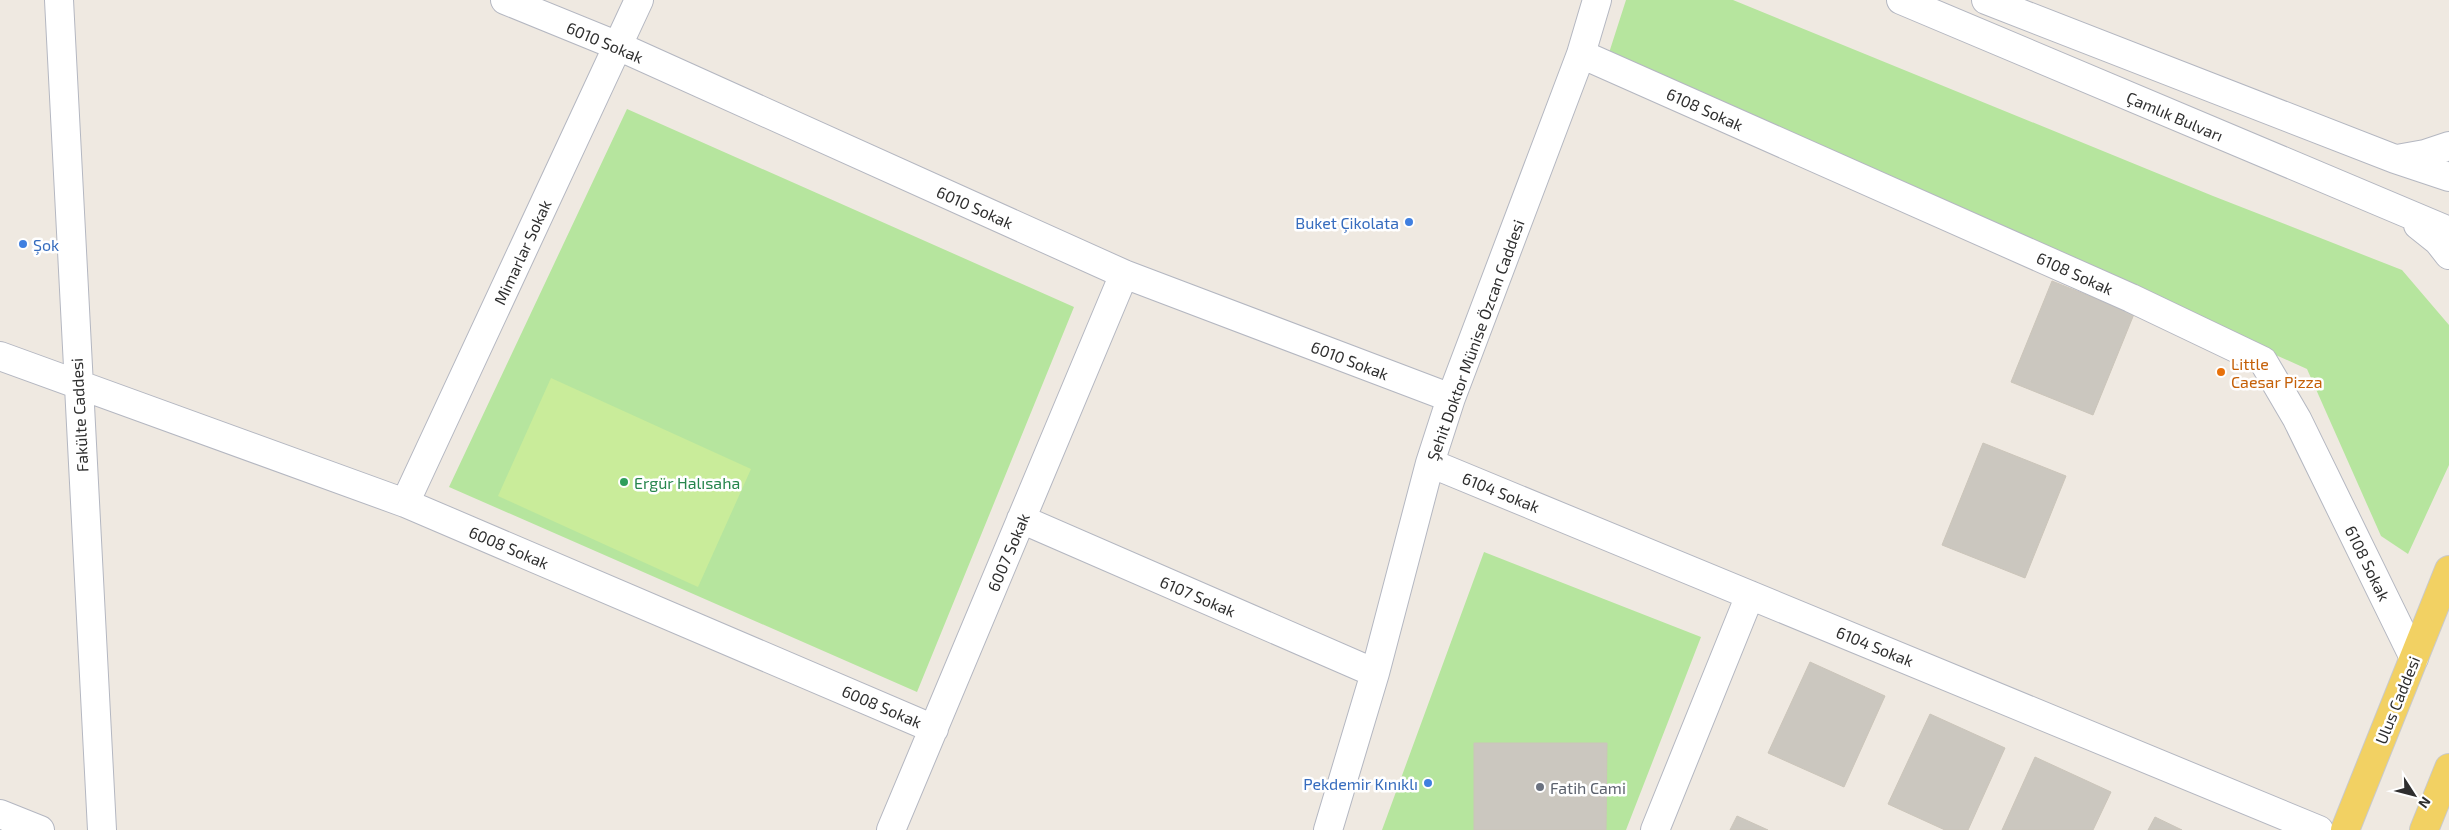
<svg xmlns="http://www.w3.org/2000/svg" width="2449" height="830" font-family="'Exo 2',sans-serif">
	<style>
		.green { fill: #b6e59e }
		.pitch { fill: #c9ec9a }
		.building { fill: #cbc7bf; stroke: #cbc5ba }
		.lines { fill: none; stroke-linecap: round; stroke-linejoin: round }
		.minor-casing { stroke: #b4b7c1; stroke-width: 30 }
		.major-casing { stroke: #c9c9c9; stroke-width: 30 }
		.minor { stroke: #fff; stroke-width: 28 }
		.major { stroke: #f2d163; stroke-width: 28 }
		.shop-dot { fill: #3f7fe0; stroke: #fff; stroke-width: 2 }
		.food-dot { fill: #e8710a; stroke: #fff; stroke-width: 2 }
		.leisure-dot { fill: #2e9e5b; stroke: #fff; stroke-width: 2 }
		.worship-dot { fill: #6b7280; stroke: #fff; stroke-width: 2 }
		.labels { text-anchor: middle; dominant-baseline: central; stroke-width: 5; stroke-linejoin: round; paint-order: stroke }
		.street-label { font-size: 16px; fill: #2e2e2e; stroke: #fff }
		.shop-label { font-size: 16px; fill: #366cbe; stroke: #fff; text-anchor: end }
		.food-label { font-size: 16px; fill: #c56008; stroke: #fff; text-anchor: start }
		.leisure-label { font-size: 16px; fill: #27864d; stroke: #fff; text-anchor: start }
		.worship-label { font-size: 16px; fill: #5b616d; stroke: #fff; text-anchor: start }
	</style>
	<rect width="100%" height="100%" fill="#efe9e1"/>
	<path class="green" d="M1626,0H1733L2213,196L2402,270L2449,325V465L2408,554L2381,536L2307,369L1608,56Z
		M627,109L1074,307L917,692L449,487Z
		M1484,552L1701,637L1626,830H1382Z"/>
	<path class="pitch" d="M551,378L751,469L698,587L498,496Z"/>
	<path class="building" d="M2052,281L2134,314L2093,415L2011,382Z
		M1983,443L2066,476L2025,578L1942,545Z
		M1810,662L1885,696L1844,787L1768,753Z
		M1930,714L2005,748L1968,830H1945L1888,804Z
		M1474,743H1607L1606,830H1474Z
		M2035,757L2111,792L2093,830H2002Z
		M1737,816L1768,830H1730Z
		M2155,817L2182,830H2148Z"/>
	<g class="lines">
		<g class="minor-casing">
			<path id="minor" d="M59,0L102,830
				M505,0L618,46L1124,274L1451,398
				M1901,0L2449,231
				M1986,0L2395,159L2449,177
				M1581,54L2131,298L2263,361L2297,419L2414,658
				M2397,159L2425,154L2449,146
				M2418,225L2438,241L2449,255
				M0,356L405,503L934,729
				M1430,463L2319,830
				M405,503L639,0
				M1021,519L1375,673
				M0,814L40,830
				M891,830L1124,274
				M1328,830L1375,673L1430,463L1451,398L1581,54L1597,0
				M1655,830L1750,595"/>
		</g>
		<g class="major-casing">
			<path id="major" d="M2345,830L2449,570
				M2424,830L2449,768"/>
		</g>
		<use href="#minor" class="minor"/>
		<use href="#major" class="major"/>
	</g>
	<g class="shop-dot">
		<circle cx="1409" cy="222" r="5"/>
		<circle cx="23" cy="244" r="5"/>
		<circle cx="1428" cy="783" r="5"/>
	</g>
	<circle class="food-dot" cx="2221" cy="372" r="5"/>
	<circle class="leisure-dot" cx="624" cy="482" r="5"/>
	<circle class="worship-dot" cx="1540" cy="787" r="5"/>
	<g class="labels">
		<g class="street-label">
			<text transform="translate(605 42) rotate(23)">6010 Sokak</text>
			<text transform="translate(1705 109) rotate(24)">6108 Sokak</text>
			<text transform="translate(2175 116) rotate(23)">Çamlık Bulvarı</text>
			<text transform="translate(975 207) rotate(24)">6010 Sokak</text>
			<text transform="translate(522 252) rotate(-65)">Mimarlar Sokak</text>
			<text transform="translate(2075 273) rotate(24)">6108 Sokak</text>
			<text transform="translate(1475 340) rotate(-70)">Şehit Doktor Münise Özcan Caddesi</text>
			<text transform="translate(1350 360) rotate(21)">6010 Sokak</text>
			<text transform="translate(79 415) rotate(-93)">Fakülte Caddesi</text>
			<text transform="translate(1501 492) rotate(22)">6104 Sokak</text>
			<text transform="translate(509 547) rotate(23)">6008 Sokak</text>
			<text transform="translate(1008 552) rotate(-67)">6007 Sokak</text>
			<text transform="translate(2368 563) rotate(64)">6108 Sokak</text>
			<text transform="translate(1198 596) rotate(23)">6107 Sokak</text>
			<text transform="translate(1875 646) rotate(22)">6104 Sokak</text>
			<text transform="translate(2397 700) rotate(-68)">Ulus Caddesi</text>
			<text transform="translate(882 706) rotate(23)">6008 Sokak</text>
		</g>
		<g class="shop-label">
			<text x="1399" y="222">Buket Çikolata</text>
			<text x="33" y="244" text-anchor="start">Şok</text>
			<text x="1418" y="783">Pekdemir Kınıklı</text>
		</g>
		<g class="food-label">
			<text x="2231" y="363">Little<tspan x="2231" dy="18">Caesar Pizza</tspan></text>
		</g>
		<g class="leisure-label">
			<text x="634" y="482">Ergür Halısaha</text>
		</g>
		<g class="worship-label">
			<text x="1550" y="787">Fatih Cami</text>
		</g>
	</g>
	<g transform="translate(2414 795) rotate(126)" stroke="#ffffff" stroke-width="4" paint-order="stroke">
	<path d="M0-4L9 19L0 12L-9 19Z" fill="#2e2e2e"/>
	<text y="-8" font-size="14" font-weight="bold" text-anchor="middle" fill="#2e2e2e">N</text>
	</g>
</svg>
